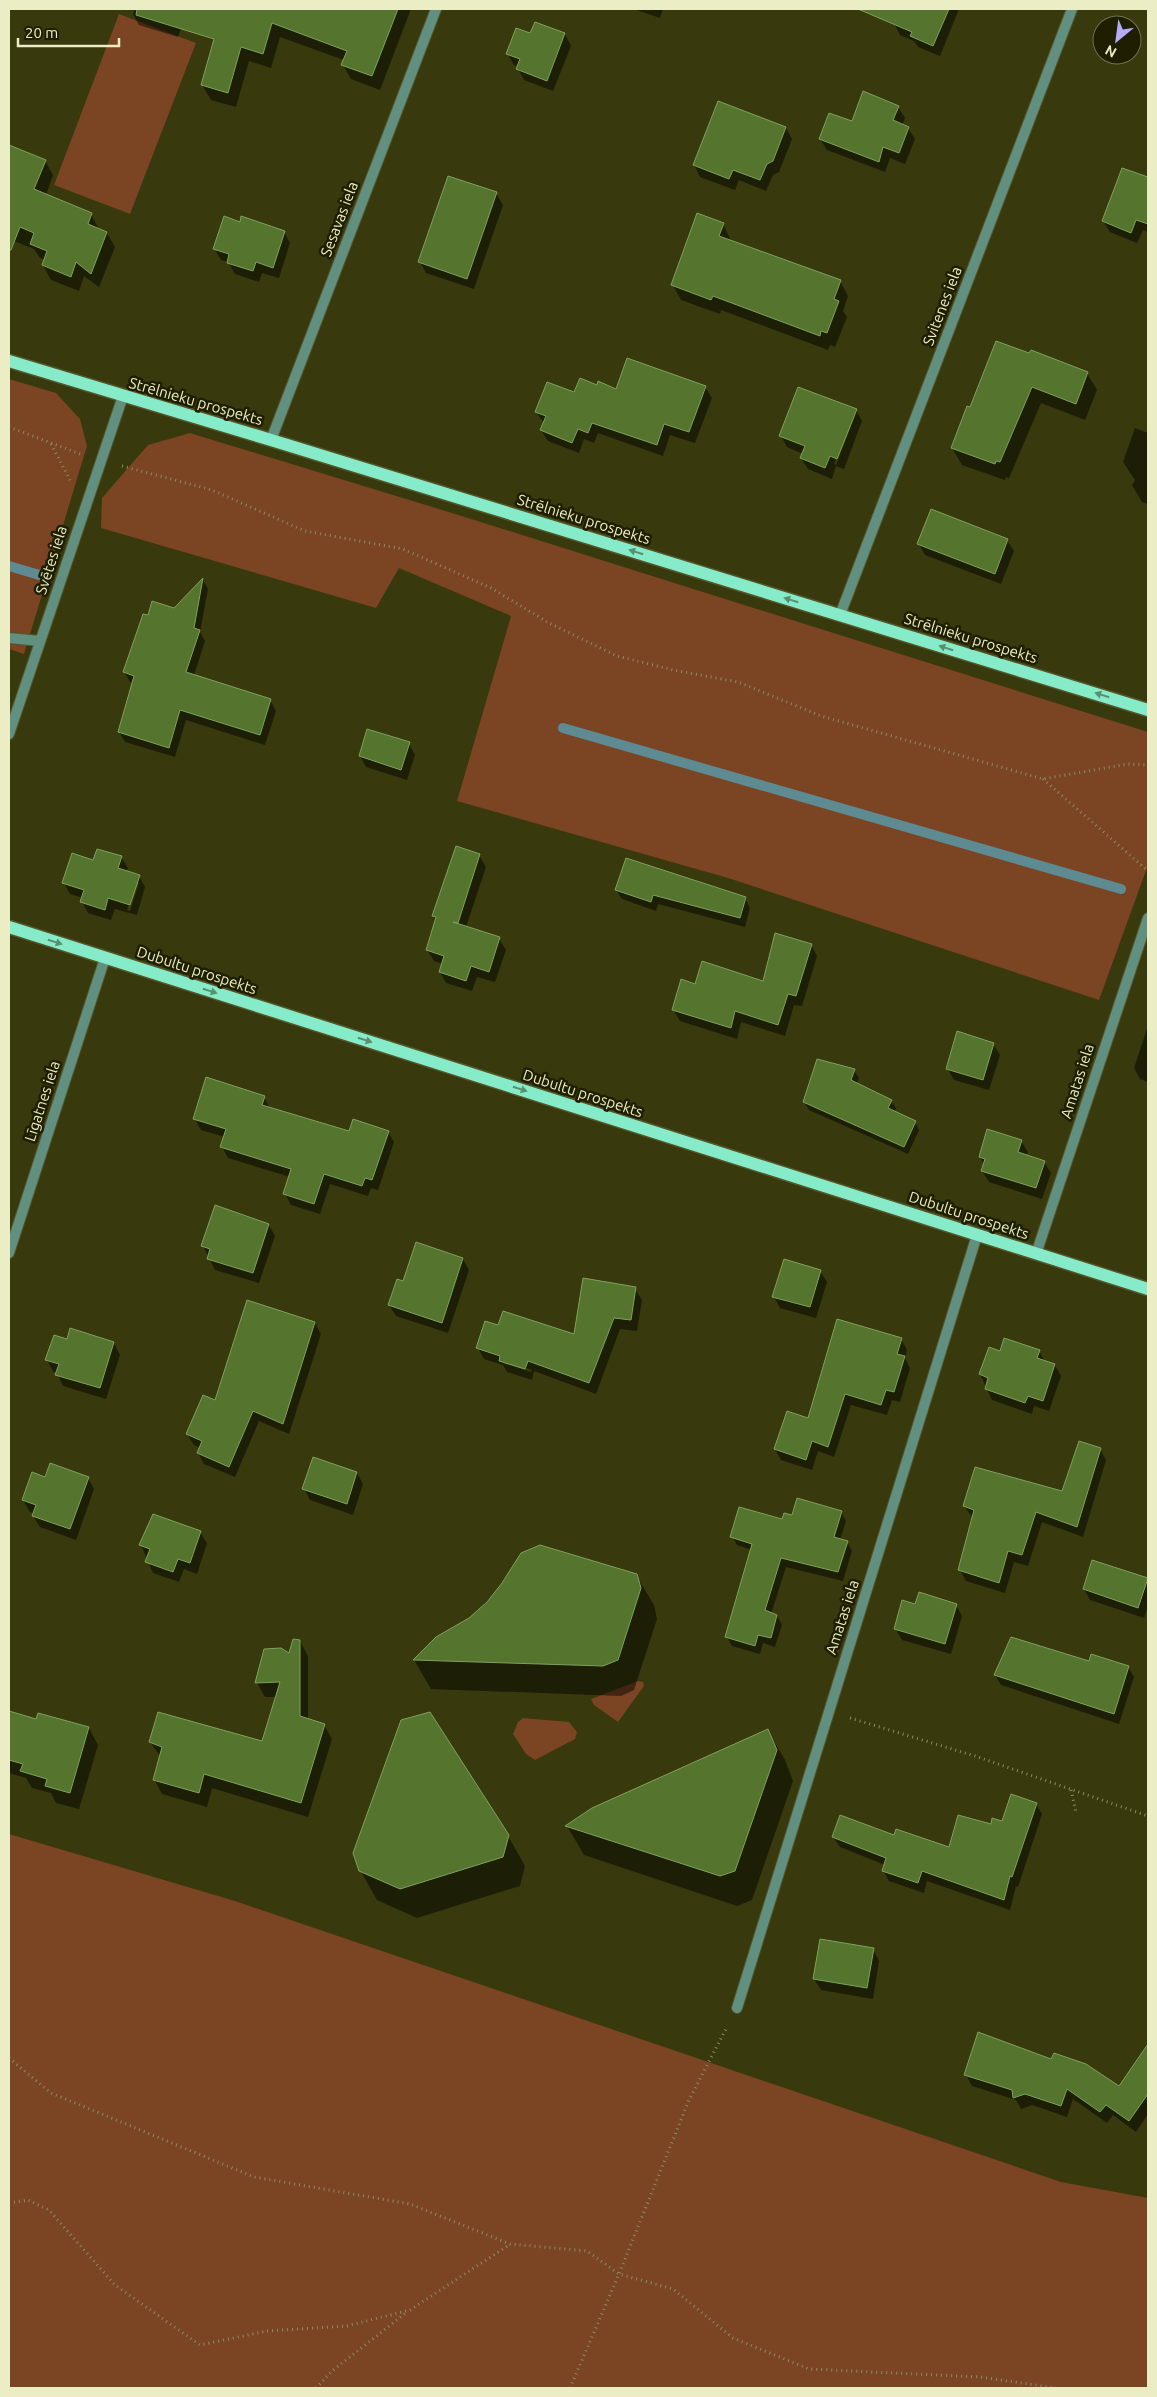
<svg xmlns="http://www.w3.org/2000/svg" width="1157" height="2397" font-family="Ubuntu,sans-serif">
	<style>
		.green { fill: #7b4423 }
		.shadow { fill: #0007; fill-rule: evenodd }
		.lines { fill: none; stroke-linecap: round; stroke-linejoin: round }
		.stream { stroke: #5e8a91; stroke-width: 10 }
		.building { fill: #55752f; stroke: #7fa25a }
		.lane-casing { stroke: #55562a; stroke-width: 12 }
		.street-casing { stroke: #55562a; stroke-width: 12 }
		.primary-casing { stroke: #55562a; stroke-width: 15 }
		.path { stroke: #8b8d62; stroke-width: 3; stroke-dasharray: 1 4; stroke-linecap: butt }
		.lane { stroke: #629080; stroke-width: 10 }
		.street { stroke: #629080; stroke-width: 10 }
		.primary { stroke: #85ebc9; stroke-width: 12 }
		.oneway { fill: #578f6f }
		.labels { text-anchor: middle; dominant-baseline: central; stroke-width: 5; stroke-linejoin: round; paint-order: stroke }
		.street-label { font-size: 15px; fill: #ebedc5; stroke: #1f1f00 }
	</style>
	<rect width="100%" height="100%" fill="#38390c"/>
	<path class="green" d="M119,14L196,43L130,214L54,185Z
		M9,379L56,393L80,419L87,446L24,654L9,649Z
		M190,433L452,513L1148,732V865L1099,1000L728,878L457,801L511,616L399,568L376,608L101,528L102,498L148,445Z
		M638,1681L643,1682L644,1686L618,1722L594,1705L591,1699Z
		M523,1718L569,1722L577,1732L575,1739L535,1760L526,1754L513,1734L518,1722Z
		M9,1834L235,1901L1061,2182L1148,2198V2388H9Z"/>
	<path class="shadow" d="M135,9H188L178,37L139,25L133,14Z
		M234,9H411L380,90L351,79L343,65L344,60L280,37L271,68L249,61L236,107L211,100L202,85Z
		M634,9H663L660,18Z
		M898,9H959L940,56L918,47L914,41L900,35L894,23Z
		M536,23L565,34L571,46L553,91L524,80L518,69L519,67L514,65L507,53L531,35Z
		M898,107L905,118L902,125L908,128L915,139L905,164L890,158L885,172L827,150L820,139L852,123Z
		M786,128L792,139L779,172L773,175L766,191L739,180L735,190L700,177L694,165Z
		M9,146L45,161L53,175L46,195L91,214L99,230L107,233L115,247L99,287L84,276L79,291L51,280L43,265L45,260L40,258L34,249L9,239Z
		M1123,170L1148,179V232L1143,230L1137,243L1110,232L1103,221Z
		M496,193L503,205L474,289L426,273L420,262Z
		M240,223L284,232L290,243L279,278L262,273L259,282L235,274L228,262L221,260L214,248Z
		M723,224L731,241L840,281L848,296L843,311L847,317L835,347L830,345L828,350L721,310L720,314L681,300L673,285Z
		M996,342L1087,373L1097,390L1085,420L1041,403L1009,478L1006,477L1005,480L962,465L952,448L971,409Z
		M597,386L617,390L705,387L712,398L695,443L670,435L663,456L598,433L594,443L584,439L579,453L548,441L541,430L544,423L536,412L574,394Z
		M856,410L862,421L844,469L836,466L832,479L808,469L801,458L803,454L787,447L781,436ZM853,416H855L836,465L834,464Z
		M1135,428L1148,433V504L1142,502L1132,485L1135,480L1123,462Z
		M1007,540L1014,551L1001,584L925,555L919,544Z
		M203,580L208,589L200,632L205,641L194,675L270,700L276,711L265,745L186,720L175,757L125,742L119,732L133,683L130,682L124,672L148,617L174,609Z
		M409,744L415,755L407,780L366,767L360,756Z
		M479,855L486,867L466,927L499,939L506,950L495,982L477,977L472,991L446,983L440,972L443,964L434,961L427,950L436,921L433,916Z
		M121,857L128,868L126,872L139,876L145,887L137,915L115,909L111,920L88,913L82,902L83,898L70,894L64,883ZM136,883H139L130,911L127,910Z
		M616,890L745,898L750,908L745,927L658,904L656,911L622,899Z
		M811,945L817,956L802,1006L794,1005L785,1036L741,1022L737,1039L680,1021L673,1009L696,986L764,982Z
		M1148,1026V1082L1140,1079L1134,1068Z
		M993,1044L1000,1055L989,1090L954,1080L947,1068Z
		M854,1071L859,1078L857,1084L891,1101L896,1108L894,1112L915,1122L919,1130L908,1154L809,1110L804,1102Z
		M264,1097L270,1109L350,1133L388,1132L394,1142L378,1190L371,1188L368,1196L330,1184L320,1214L291,1205L285,1194L290,1177L228,1158L222,1147L225,1137L201,1130L195,1119Z
		M1021,1141L1028,1152L1026,1156L1044,1162L1051,1173L1042,1199L989,1182L982,1171L984,1164L980,1157Z
		M269,1225L275,1236L259,1283L215,1270L203,1246Z
		M463,1259L469,1270L448,1333L396,1316L389,1305L403,1283Z
		M820,1271L827,1282L816,1318L780,1308L774,1297Z
		M635,1289L642,1300L637,1331L620,1329L596,1394L534,1371L532,1380L507,1372L503,1365L484,1359L478,1348L499,1326L575,1336ZM503,1361L532,1370L531,1372L503,1363Z
		M315,1323L321,1334L289,1434L259,1421L235,1477L204,1464L198,1453L200,1448L194,1445L187,1434L216,1402Z
		M901,1339L907,1350L905,1358L910,1368L900,1402L892,1400L887,1415L851,1405L834,1457L818,1451L812,1470L781,1460L775,1449Z
		M68,1340L114,1343L120,1355L106,1399L63,1386L57,1373L53,1371L47,1360Z
		M1039,1351L1045,1362L1055,1365L1061,1376L1049,1411L1034,1406L1032,1414L992,1400L980,1374L1001,1352Z
		M1100,1449L1106,1460L1083,1537L1042,1522L1028,1566L1014,1562L1005,1593L966,1581L960,1570L973,1518L964,1506L1063,1492Z
		M357,1473L363,1484L353,1515L310,1500L304,1488Z
		M46,1478H88L94,1489L76,1540L40,1527L33,1516L34,1513L30,1512L23,1500Z
		M841,1512L846,1521L840,1540L847,1542L852,1551L843,1581L786,1567L771,1614L777,1616L782,1625L775,1647L763,1643L760,1654L732,1646L726,1636L752,1550L737,1545L732,1536L793,1516Z
		M200,1532L207,1543L197,1574L184,1569L179,1582L153,1573L141,1545Z
		M636,1575L654,1605L657,1619L634,1690L621,1696L431,1689L414,1660L470,1619L503,1584Z
		M1147,1579L1148,1606L1144,1618L1090,1600L1084,1589Z
		M916,1605H956L962,1616L951,1654L902,1640L895,1628Z
		M300,1641L308,1656V1720L324,1725L332,1739L308,1817L212,1788L207,1807L162,1794L154,1779L161,1757L150,1742L263,1743L277,1697H265L257,1683L290,1654Z
		M1090,1662L1128,1667L1134,1677L1119,1724L1001,1685L995,1675Z
		M9,1712L37,1720L39,1714L89,1728L98,1745L79,1809L56,1803L51,1793L32,1788L26,1778L9,1773Z
		M768,1731L785,1760L793,1781L752,1900L737,1906L584,1855L567,1826Z
		M1036,1804L1042,1814L1018,1887L1016,1886L1010,1910L927,1881L924,1893L889,1881L883,1870L885,1865L840,1847L833,1837L895,1836L950,1849L991,1826L1003,1823Z
		M508,1836L525,1866L520,1886L417,1918L377,1900L360,1870Z
		M821,1940L873,1949L879,1961L873,1999L821,1990L814,1979Z
		M1134,2067L1148,2077V2114L1136,2132L1113,2115L1107,2123L1073,2099L1067,2117L1032,2105L1021,2109L1016,2100L972,2086L966,2075L1119,2088Z"/>
	<g class="lines">
		<path class="stream" d="M9,566L46,577
			M563,728L1121,889"/>
	</g>
	<path class="building" d="M137,9H398L372,76L341,65L347,51L272,23L263,54L241,47L228,93L201,85L214,39L136,15Z
		M858,9H949L933,46L910,36L912,32Z
		M535,22L565,33L547,81L516,69L520,59L506,54L516,28L530,33Z
		M863,91L899,106L893,120L909,127L899,153L883,147L879,162L819,139L829,113L852,121Z
		M718,101L786,127L773,161L767,164L760,180L733,170L729,179L693,165Z
		M9,145L46,160L34,189L92,213L88,224L107,232L91,274L76,262L71,277L42,265L47,251L30,244L34,233L20,227L11,250H9Z
		M1122,168L1148,177V224L1136,220L1131,233L1102,221Z
		M448,176L497,192L467,279L418,262Z
		M697,213L724,223L719,236L841,280L834,299L839,301L827,333L821,331L820,336L713,296L711,300L671,285Z
		M224,216L240,222L241,216L285,231L273,268L256,262L253,271L227,263L229,254L213,249Z
		M996,341L1029,353L1031,350L1088,372L1076,404L1032,387L1000,462L996,461L995,464L951,448L967,406L970,407Z
		M627,358L706,386L689,432L664,424L657,445L592,423L588,433L578,429L572,443L540,430L546,416L535,412L547,382L574,392L580,378L597,385L598,381L616,389Z
		M798,387L857,409L837,459L830,456L825,468L800,458L805,446L779,436Z
		M931,509L1008,539L995,574L917,544Z
		M203,578L194,628L200,630L186,672L271,699L260,735L180,710L169,748L118,732L134,676L123,672L143,614L148,615L152,601L174,608Z
		M367,729L410,742L401,770L359,756Z
		M456,846L480,854L458,923L453,922L500,937L489,972L471,966L466,981L439,972L444,956L426,950L436,917L432,916Z
		M97,849L122,856L118,868L140,875L130,905L108,898L105,910L80,902L84,890L62,883L72,853L93,860Z
		M626,858L746,897L740,918L653,895L651,902L615,890Z
		M775,933L812,944L796,996L788,994L778,1025L735,1011L731,1028L672,1010L681,979L695,984L702,961L763,981Z
		M957,1031L994,1043L983,1080L946,1069Z
		M817,1059L855,1069L851,1080L892,1100L888,1108L916,1121L904,1147L803,1102Z
		M206,1077L265,1096L262,1105L349,1131L353,1119L389,1131L372,1180L365,1178L362,1186L324,1174L314,1204L283,1194L291,1169L220,1147L226,1129L193,1119Z
		M987,1129L1022,1140L1018,1152L1045,1161L1036,1188L981,1171L985,1159L979,1157Z
		M215,1205L269,1224L253,1273L207,1259L210,1249L201,1246Z
		M416,1242L463,1258L442,1323L388,1305L397,1279L403,1281Z
		M784,1259L821,1270L810,1307L772,1297Z
		M583,1278L636,1287L631,1320L614,1318L589,1383L528,1361L525,1369L499,1361L500,1356L476,1348L485,1321L498,1325L503,1311L574,1334Z
		M247,1300L315,1322L283,1424L253,1411L229,1467L197,1453L202,1441L186,1434L203,1395L215,1400Z
		M837,1319L902,1338L897,1354L905,1356L894,1392L886,1390L881,1405L845,1394L828,1447L812,1441L806,1460L774,1449L787,1411L808,1418Z
		M70,1328L114,1342L100,1388L55,1375L59,1364L45,1360L54,1335L67,1339Z
		M1004,1338L1040,1350L1037,1358L1055,1364L1043,1401L1028,1396L1025,1403L985,1389L988,1378L979,1374L989,1347L1000,1351Z
		M1079,1441L1101,1448L1077,1527L1036,1512L1022,1555L1008,1551L999,1583L958,1570L974,1510L963,1506L975,1467L1062,1491Z
		M313,1457L357,1472L347,1504L302,1489Z
		M50,1463L89,1477L70,1529L32,1516L36,1505L22,1500L32,1472L45,1477Z
		M797,1498L842,1511L834,1537L848,1541L838,1572L781,1558L765,1610L777,1615L771,1638L758,1635L755,1646L725,1637L752,1544L730,1537L739,1507L782,1519L784,1513L792,1515Z
		M153,1514L201,1531L190,1563L178,1559L173,1572L145,1562L150,1549L139,1545Z
		M540,1545L637,1574L641,1588L618,1660L603,1666L413,1660L436,1637L469,1618L487,1602L502,1583L521,1553Z
		M1092,1560L1148,1578L1138,1608L1083,1589Z
		M919,1592L957,1604L945,1644L894,1629L902,1600L915,1604Z
		M1011,1637L1089,1661L1091,1654L1129,1666L1114,1714L994,1675Z
		M293,1639L300,1640V1716L325,1724L301,1803L204,1774L199,1793L153,1780L162,1747L149,1742L158,1712L262,1741L280,1682L255,1683L264,1649L281,1648L289,1653Z
		M9,1711L36,1719L38,1713L89,1727L70,1793L45,1786L47,1779L20,1771L23,1764L9,1760Z
		M430,1712L509,1835L503,1857L400,1889L359,1871L353,1853L401,1720Z
		M768,1729L777,1750L735,1871L720,1876L565,1826L592,1808Z
		M1011,1794L1037,1803L1012,1877L1010,1876L1004,1900L922,1871L918,1883L882,1871L886,1858L832,1837L840,1815L894,1835L896,1829L949,1847L958,1815L991,1824L992,1818L1002,1821Z
		M820,1939L874,1948L867,1988L813,1979Z
		M978,2032L1051,2059L1054,2053L1086,2064L1119,2086L1148,2044V2094L1129,2121L1106,2105L1100,2112L1067,2089L1061,2106L1025,2094L1013,2098L1012,2090L964,2075Z"/>
	<g class="lines">
		<g class="lane-casing">
			<path id="lane" d="M9,638L40,641"/>
		</g>
		<g class="street-casing">
			<path id="street" d="M271,440L436,9
				M840,615L1072,9
				M9,734L123,396
				M9,1253L105,958
				M1036,1254L1148,918
				M737,2008L977,1235"/>
		</g>
		<g class="primary-casing">
			<path id="primary" d="M9,361L271,440L1148,710
				M9,927L1148,1289"/>
		</g>
		<path class="path" d="M9,427L80,454
			M51,444L70,480
			M122,466L212,490L305,531L403,549L491,588L549,623L617,656L673,670L738,682L821,716L1043,779L1128,764L1148,765
			M1043,779L1148,871
			M850,1718L975,1756L1148,1816
			M1071,1790L1076,1812
			M9,2058L51,2093L254,2177L410,2204L510,2244L587,2251L619,2274L673,2289L733,2338L809,2369L980,2377L1056,2388
			M9,2203L28,2200L49,2210L115,2285L200,2345L267,2331L347,2326L410,2310L509,2245
			M316,2388L332,2371L407,2312
			M570,2388L619,2274L689,2100L727,2027"/>
		<use href="#lane" class="lane"/>
		<use href="#street" class="street"/>
		<use href="#primary" class="primary"/>
	</g>
	<defs><path id="oneway-solid" d="M-6-.8H1V-3.2L6.5 0L1 3.2V.8H-6Z" transform="scale(1.25)"/></defs>
	<g class="oneway">
		<use href="#oneway-solid" transform="translate(636 552) rotate(-163)"/>
		<use href="#oneway-solid" transform="translate(791 600) rotate(-163)"/>
		<use href="#oneway-solid" transform="translate(946 648) rotate(-163)"/>
		<use href="#oneway-solid" transform="translate(1102 695) rotate(-163)"/>
		<use href="#oneway-solid" transform="translate(55 942) rotate(18)"/>
		<use href="#oneway-solid" transform="translate(210 991) rotate(18)"/>
		<use href="#oneway-solid" transform="translate(365 1040) rotate(18)"/>
		<use href="#oneway-solid" transform="translate(520 1089) rotate(18)"/>
	</g>
	<g class="labels">
		<g class="street-label">
			<text transform="translate(339 219) rotate(-69)">Sesavas iela</text>
			<text transform="translate(942 306) rotate(-69)">Svitenes iela</text>
			<text transform="translate(196 401) rotate(16)">Strēlnieku prospekts</text>
			<text transform="translate(584 519) rotate(17)">Strēlnieku prospekts</text>
			<text transform="translate(51 560) rotate(-72)">Svētes iela</text>
			<text transform="translate(971 638) rotate(17)">Strēlnieku prospekts</text>
			<text transform="translate(197 970) rotate(18)">Dubultu prospekts</text>
			<text transform="translate(1077 1081) rotate(-72)">Amatas iela</text>
			<text transform="translate(583 1093) rotate(18)">Dubultu prospekts</text>
			<text transform="translate(42 1101) rotate(-72)">Līgatnes iela</text>
			<text transform="translate(969 1215) rotate(18)">Dubultu prospekts</text>
			<text transform="translate(842 1617) rotate(-72)">Amatas iela</text>
		</g>
	</g>
	<rect width="1157" height="2397" fill="none" stroke="#ebedc5" stroke-width="20"/>
	<g transform="translate(1117 40) rotate(209)"><circle r="24" fill="#1f1f00" stroke="#71714f"/>
	<path d="M0-4L9 19L0 12L-9 19Z" fill="#b6acf8"/>
	<text y="-8" font-size="14" font-weight="bold" text-anchor="middle" fill="#ebedc5">N</text>
	</g>
	<path d="M18 38v8h101v-8" fill="none" stroke="#ebedc5" stroke-width="2.5"/>
	<text x="25" y="38" font-size="15" fill="#ebedc5" stroke="#1f1f00" stroke-width="4" paint-order="stroke">20 m</text>
</svg>
